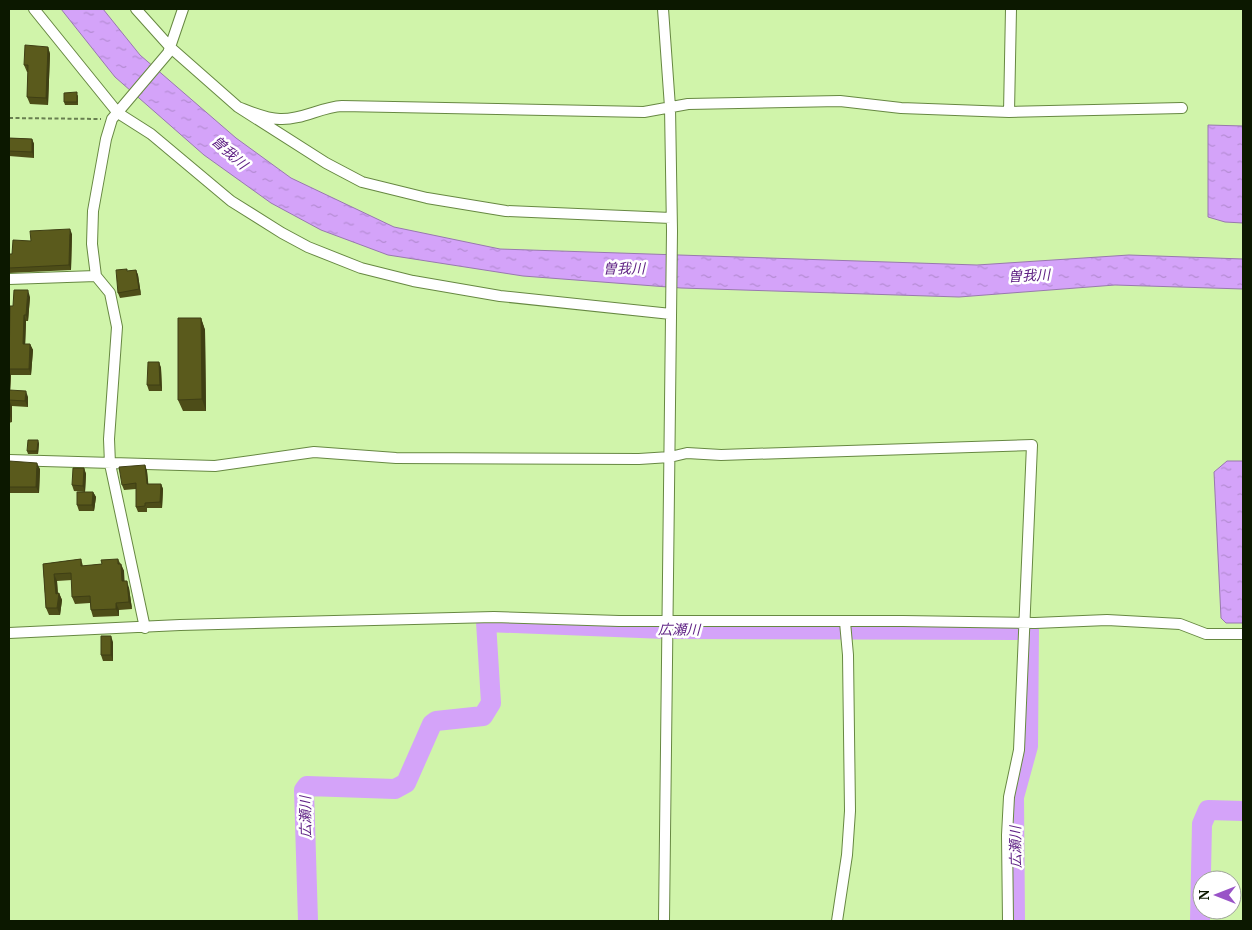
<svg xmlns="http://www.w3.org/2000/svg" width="1252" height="930" font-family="'PT Serif','Noto Sans JP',serif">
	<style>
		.water { fill: url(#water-ripples); stroke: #9879ae }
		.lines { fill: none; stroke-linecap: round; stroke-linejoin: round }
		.river { stroke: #d4a3f9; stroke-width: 20 }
		.street-casing { stroke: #678842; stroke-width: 12 }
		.path { stroke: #687f50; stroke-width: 2; stroke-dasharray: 4 2.5; stroke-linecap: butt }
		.street { stroke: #fff; stroke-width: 10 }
		.wall { fill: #4d4d18 }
		.shaded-wall { fill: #3f3f14 }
		.building { fill: #5a5a1c; stroke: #3f3f14 }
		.labels { text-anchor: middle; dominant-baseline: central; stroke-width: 5; stroke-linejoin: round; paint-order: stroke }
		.water-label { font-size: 14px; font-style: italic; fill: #602385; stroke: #fff }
	</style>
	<defs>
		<pattern id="water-ripples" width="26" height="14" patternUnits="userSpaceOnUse" patternTransform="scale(1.25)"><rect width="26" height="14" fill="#d4a3f9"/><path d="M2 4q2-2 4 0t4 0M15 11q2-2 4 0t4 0" fill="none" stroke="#b58cd4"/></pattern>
	</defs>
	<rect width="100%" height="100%" fill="#d0f4aa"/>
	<path class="water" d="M61,9H103L140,55L236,138L291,178L394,227L500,249L977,265L1129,255L1243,259V289L1115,285L959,297L681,288L523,276L388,255L321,230L271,203L204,155L115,77Z
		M1208,125L1243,126V223L1225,222L1208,217Z
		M1227,461H1243V623H1226L1221,618L1214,472Z"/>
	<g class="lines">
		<path class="river" d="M308,921L304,790L307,786L395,789L406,783L432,724L436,721L483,716L491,703L486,622L665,629L1029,630L1028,746L1014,797L1015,921
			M1200,921L1202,824L1208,810L1243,811"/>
		<g class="street-casing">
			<path id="street" d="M34,9L118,113L151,134L231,201L282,233L308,247L361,268L413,281L500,296L671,314
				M136,9L171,48L238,107L326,163L362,182L427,198L506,211L671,218
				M663,9L670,107L672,231L664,921
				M238,107C251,112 266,119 280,119C302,120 321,107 342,106L644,112L688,104L840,101L901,108L1009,112L1182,108
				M1009,112L1011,9
				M9,279L96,276
				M9,460L215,466L314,452L396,458L639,459L670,457L687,453L721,455L1032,445L1019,750L1009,797L1007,835L1008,921
				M145,628L110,464L109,439L117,327L110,293L96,276L92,244L93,211L106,139L112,119L168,53L183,9
				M9,633L180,625L494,617L619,621H903L1035,623L1107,620L1180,624L1206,634H1243
				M837,921L847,855L850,811L848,655L845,622"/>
		</g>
		<path class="path" d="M9,118L101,119"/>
		<use href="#street" class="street"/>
	</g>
	<path class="wall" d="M48,47L50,54L48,105L30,104L27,97L28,72H27L24,65Z
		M78,95V105H65L64,102Z
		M9,138L32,139L34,144V158L9,156Z
		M72,234L71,270L9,273V254H12L31,241Z
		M127,269V271L136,270L138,275L141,295L120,298L118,293Z
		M30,297L28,321H26L25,344H30L33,350L31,375H11L10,390L28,397V407L12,406V422L9,423V325L13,306Z
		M201,318L205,330L206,411H183L178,400Z
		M159,362L161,368L162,391H149L147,385Z
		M39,443L38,454H28L27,451Z
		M9,461L40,469L39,493H9Z
		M145,465L147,471L148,484H161L163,489L162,508H147V512H138L136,507V489L124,490L122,485Z
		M84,468L86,474L85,492L74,491L72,485Z
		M93,492L96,497L94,511H79L77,505Z
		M81,559L83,566L102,564L118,559L124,571V581L129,588L132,609L119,610V616L93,617L91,610L90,603L75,604L72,597V580L57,581L58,593H59L62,600L60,615H49L46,608L43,564Z
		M113,642V661H103L101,655Z"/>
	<path class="shaded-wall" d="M48,47L50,54L48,105L46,98Z
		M32,139L34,144V158L32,152Z
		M70,229L72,234L71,270L69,265Z
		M136,270L138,275L141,295L139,289Z
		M28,290L30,297L28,321L26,315Z
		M24,315L26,321L25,350L23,344Z
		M201,318L205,330L206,411L202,399Z
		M30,344L33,350L31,375L29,369Z
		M159,362L161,368L162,391L160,385Z
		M9,370L11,375L10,396L9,392Z
		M26,391L28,397V407L25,401Z
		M9,400L12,406V422L10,416Z
		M38,440L39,443L38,454L37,451Z
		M37,463L40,469L39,493L36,487Z
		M145,465L147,471L149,490L147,484Z
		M84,468L86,474L85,492L83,486Z
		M161,484L163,489L162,508L160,502Z
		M93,492L96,497L94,511L92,505Z
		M121,564L124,571L125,588L122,581Z
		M54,574L57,581L58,601L56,594Z
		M127,581L129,588L132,609L129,602Z
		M59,593L62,600L60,615L57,608Z
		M116,603L119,610V616L116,609Z
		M111,636L113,642V661L111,655Z"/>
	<path class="building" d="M25,45L48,47L46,98L27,97L28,65H24Z
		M77,92V102H64V93Z
		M9,138L32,139V152L9,151Z
		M70,229L69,265L9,268V254H12L13,240L31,241L30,231Z
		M127,269V271L136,270L139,289L118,293L116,270Z
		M14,290H28L26,315H24L23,344H30L29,369H9L10,306H13Z
		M178,318H201L202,399L178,400Z
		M148,362H159L160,385H147Z
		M9,390L26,391L25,401L9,400L10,416H9Z
		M28,440H38L37,451H27Z
		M9,461L37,463L36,487H9Z
		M145,465L147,484H161L160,502L145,503V506L136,507V483L122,485L119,467Z
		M73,468H84L83,486L72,485Z
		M77,492H93L92,505H77Z
		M81,559V566L102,564L101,560L118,559V564H121L122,581H127L129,602L116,603V609L91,610L90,596L72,597L71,573L54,574L56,594L59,593L57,608H46L43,564Z
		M101,636H111V655H101Z"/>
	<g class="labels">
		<g class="water-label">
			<text transform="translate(230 152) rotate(42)">曽我川</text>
			<text transform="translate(624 268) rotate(-1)">曽我川</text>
			<text transform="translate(1029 275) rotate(-3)">曽我川</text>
			<text transform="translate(679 629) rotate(1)">広瀬川</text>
			<text transform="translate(305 817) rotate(-91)">広瀬川</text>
			<text transform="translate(1015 847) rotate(-91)">広瀬川</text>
		</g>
	</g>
	<rect width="1252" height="930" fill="none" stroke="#0c1800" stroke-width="20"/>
	<g transform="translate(1217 895) rotate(270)"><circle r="24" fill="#ffffff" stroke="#9ea399"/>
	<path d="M0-4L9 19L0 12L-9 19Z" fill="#9953c7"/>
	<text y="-8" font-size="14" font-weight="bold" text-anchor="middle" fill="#0c1800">N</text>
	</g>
</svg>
